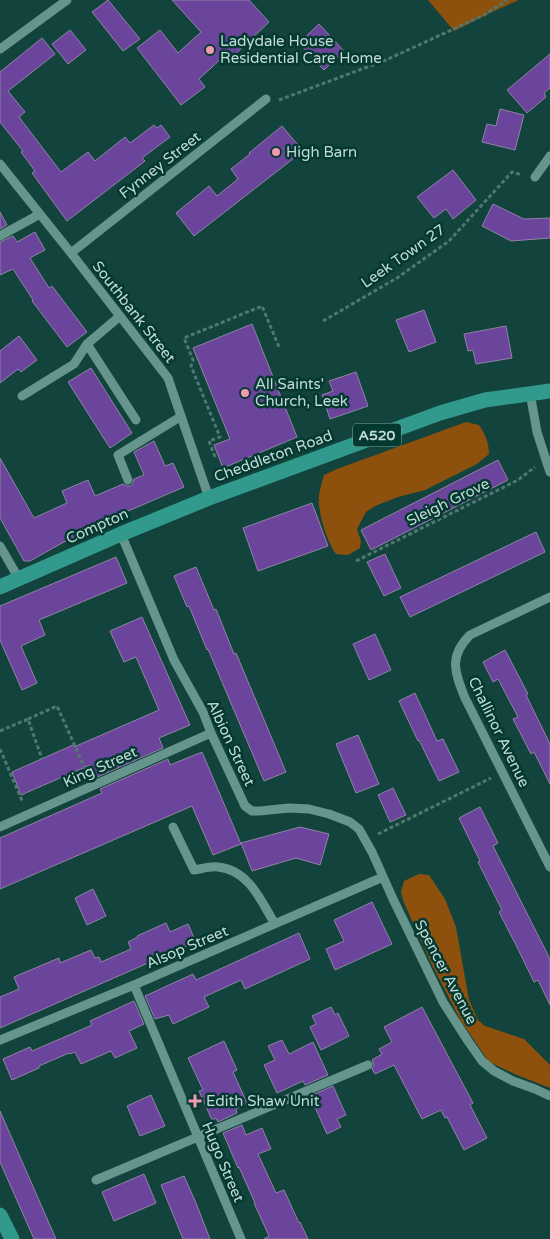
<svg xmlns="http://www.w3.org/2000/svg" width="550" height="1239" font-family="'Varela Round',sans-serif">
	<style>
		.green { fill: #8d510d }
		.building { fill: #6b459b; stroke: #9083a6 }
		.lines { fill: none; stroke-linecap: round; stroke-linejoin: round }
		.path { stroke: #4f7871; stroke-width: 3; stroke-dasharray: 4 2.5; stroke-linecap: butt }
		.minor { stroke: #65958c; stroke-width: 9 }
		.highway { stroke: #319a8c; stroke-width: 15 }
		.poi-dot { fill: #f19ab2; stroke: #043932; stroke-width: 2 }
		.labels { text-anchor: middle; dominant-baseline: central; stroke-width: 5; stroke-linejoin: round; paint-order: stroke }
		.shield { fill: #043932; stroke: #89aaa4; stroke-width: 1 }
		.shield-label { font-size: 14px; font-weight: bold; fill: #c2dad5 }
		.poi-label { font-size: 15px; fill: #c2dad5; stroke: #043932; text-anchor: start }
		.street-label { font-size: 15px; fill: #c2dad5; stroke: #043932 }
	</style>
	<rect width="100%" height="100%" fill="#12433c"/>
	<path class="green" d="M428,0H519L494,11L454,31Z
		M466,422L479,425C485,434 489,442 489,454L477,464L425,490L398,497L375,506L366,512L357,529L361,541L360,548L348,555L336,554C327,542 317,510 319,495C320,489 322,482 324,475L337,469Z
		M419,874L429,875L445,899L456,927L469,1000L478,1020L485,1026L524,1039L550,1065V1088L517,1075L489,1062L461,1021L432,965L404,903L401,892L404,881Z"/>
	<path class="building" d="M108,0L140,39L123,51L92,12Z
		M172,0H249L269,22L228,61L224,56L199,79L205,87L181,105L137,48L160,30L178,53L201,32Z
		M319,24L344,51L324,70L299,43Z
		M70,30L86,50L68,64L52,44Z
		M42,38L55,54L8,91L25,112L19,117L61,172L88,152L95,161L125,137L130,143L154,125L157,128L161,125L170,137L142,158L145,161L67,221L32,173L35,171L21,152L23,151L0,122V72Z
		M550,54V88L544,93L546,97L527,113L507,90Z
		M500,109L524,115L515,150L482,142L487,124L496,126Z
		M282,126L303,151L194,236L176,213L209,186L217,196L238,179L231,169L250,154L249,153Z
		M453,170L476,200L453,219L446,209L434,218L417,197Z
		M493,204L524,219L550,218V238L511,241L482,226Z
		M0,212L7,225L0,229Z
		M35,232L45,250L30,258L49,288L52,286L87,332L67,347L32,301L33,300L13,269L0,275V242L13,236L17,242Z
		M424,310L436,342L409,352L396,320Z
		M252,324L297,437L223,468L214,445L230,439L193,348Z
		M506,326L512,358L476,364L473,350L468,351L464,334Z
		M19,336L37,360L21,372L18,369L0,383V351Z
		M91,368L132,433L110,448L68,382Z
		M356,372L368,406L330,419L322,395L333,391L329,381Z
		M154,441L165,466L173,463L184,487L112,518L113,520L62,543L30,561H24L0,518V458L34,518L67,503L62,491L88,480L95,496L123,484L127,486H131L133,483L134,479L144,475L134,452Z
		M498,460L508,480L371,550L361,530Z
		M312,503L328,546L258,571L243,528Z
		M536,532L545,552L410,617L400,597Z
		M385,554L401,588L384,596L367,562Z
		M116,557L127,583L39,620L45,635L21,646L37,683L22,690L0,640V606Z
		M196,567L214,610L216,609L234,654L236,653L286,772L264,781L208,649L207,650L189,606L187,607L174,576Z
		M142,617L190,725L159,738L163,748L95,778L90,765L21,795L12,772L73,745L74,747L159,710L136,657L124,662L110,631Z
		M375,634L391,670L369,680L353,644Z
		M505,650L528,694L526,695L550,744V784L534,752L531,754L513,719L518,717L498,679L493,682L483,662Z
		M415,693L437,741L443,739L459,772L439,781L419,740L418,741L399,701Z
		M358,735L379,784L356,793L336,744Z
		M202,752L241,844L213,855L192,806L0,889V838L102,793L100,789L168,759L170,765Z
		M393,788L406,815L390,822L378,795Z
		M480,807L498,843L493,846L550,959V1005L538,980L534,982L516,945L499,912L502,910L478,862L480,861L459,818Z
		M300,827L329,834L320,865L296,858L252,871L241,843Z
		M93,889L106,916L87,925L75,898Z
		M372,902L392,944L335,970L326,949L344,941L334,920Z
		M166,923L170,932L188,924L196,942L0,1028V997L19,989L14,977L59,958L60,963L91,950L95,958L99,957L101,962L131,949L128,942L138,937L137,936Z
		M299,933L310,959L245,989L241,980L204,997L209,1007L173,1024L169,1015L155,1019L145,996L193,974L196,980Z
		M134,1001L144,1024L129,1031L137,1048L115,1058L111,1051L81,1064L75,1052L70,1054L69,1053L39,1066V1068L12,1080L3,1059L30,1047L32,1051L76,1032L92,1025L90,1021Z
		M331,1007L335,1015L338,1013L349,1036L321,1050L310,1027L316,1024L312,1016Z
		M422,1007L473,1103L470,1105L487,1138L464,1150L447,1117L445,1118L441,1110L422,1119L394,1065L375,1074L372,1069L374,1065L372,1060L382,1054L379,1049L392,1042L384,1027Z
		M282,1040L289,1054L313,1042L328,1075L305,1085L303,1081L277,1093L264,1065L275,1060L268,1046Z
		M224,1041L237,1070L233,1072L247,1103L236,1109L237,1113L218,1122L216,1118L212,1120L199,1091L203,1090L188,1058Z
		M333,1086L346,1115L337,1119L341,1127L327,1134L310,1096Z
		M151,1095L165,1126L140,1136L127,1106Z
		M0,1111L17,1150L56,1239H34L0,1162Z
		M242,1125L246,1135L262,1128L271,1149L258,1154L276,1193L284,1190L299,1223L300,1222L308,1239H264L269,1236L254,1203H255L239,1167L238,1168L223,1133Z
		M144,1174L156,1203L114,1221L102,1192Z
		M184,1176L196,1203L210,1239H183L161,1185Z"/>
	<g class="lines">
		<path class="path" d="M279,100L386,60L484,15L507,0
			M323,321L397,278L449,241L512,172L522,175
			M215,457L209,441L220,437L191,366L193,360L184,338L262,306L279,347
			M356,561L518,480L535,467
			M28,719L57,706L87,773
			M0,731L28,719L42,759
			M0,749L23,803
			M378,834L491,778"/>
		<path class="minor" d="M0,49L67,0
			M0,164L71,253L168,378L209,498
			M535,177L550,156
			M0,236L40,214
			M71,253L266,99
			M87,344L136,420
			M530,393L537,432L550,472
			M22,396L74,364L87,344L120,316
			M128,480L118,455L180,417
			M121,534L174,660L203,712L211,733L245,806L252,811H260L289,808L309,809L329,814L350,822L359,829L372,852L393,899L443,1002L468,1041L482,1061L494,1071L513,1081L535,1089L550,1096
			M0,546L19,579
			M550,597L470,635C448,657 455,673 465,698L550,867
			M0,827L211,733
			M173,827L194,870C201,869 210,866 218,867C249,870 261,901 275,924
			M134,985L241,1239
			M0,1040L134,985L383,877
			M96,1180L368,1065"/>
		<path class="highway" d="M0,587L121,534L209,498L440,413L485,400L550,391
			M0,1215L12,1239"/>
	</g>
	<g class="poi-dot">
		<circle cx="210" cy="50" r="5"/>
		<circle cx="276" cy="152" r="5"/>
		<circle cx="245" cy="393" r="5"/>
		<path d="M192.5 1093.5h5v5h5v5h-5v5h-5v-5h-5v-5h5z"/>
	</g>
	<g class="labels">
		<rect class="shield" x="353" y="423.5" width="48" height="23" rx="4"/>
		<g class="shield-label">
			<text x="377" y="435">A520</text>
		</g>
		<g class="poi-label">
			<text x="220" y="41">Ladydale House<tspan x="220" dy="17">Residential Care Home</tspan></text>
			<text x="286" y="152">High Barn</text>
			<text x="255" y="384">All Saints'<tspan x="255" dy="17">Church, Leek</tspan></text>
			<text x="206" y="1101">Edith Shaw Unit</text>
		</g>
		<g class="street-label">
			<text transform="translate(160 165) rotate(-38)">Fynney Street</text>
			<text transform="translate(403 256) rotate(-35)">Leek Town 27</text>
			<text transform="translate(134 312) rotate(52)">Southbank Street</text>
			<text transform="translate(273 456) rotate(-20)">Cheddleton Road</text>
			<text transform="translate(448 502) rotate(-26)">Sleigh Grove</text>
			<text transform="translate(97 526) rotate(-24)">Compton</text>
			<text transform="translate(499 732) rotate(64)">Challinor Avenue</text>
			<text transform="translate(231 743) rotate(65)">Albion Street</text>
			<text transform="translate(100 767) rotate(-24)">King Street</text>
			<text transform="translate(187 947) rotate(-23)">Alsop Street</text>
			<text transform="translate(446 972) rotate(62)">Spencer Avenue</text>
			<text transform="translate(223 1162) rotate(67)">Hugo Street</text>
		</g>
	</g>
</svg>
